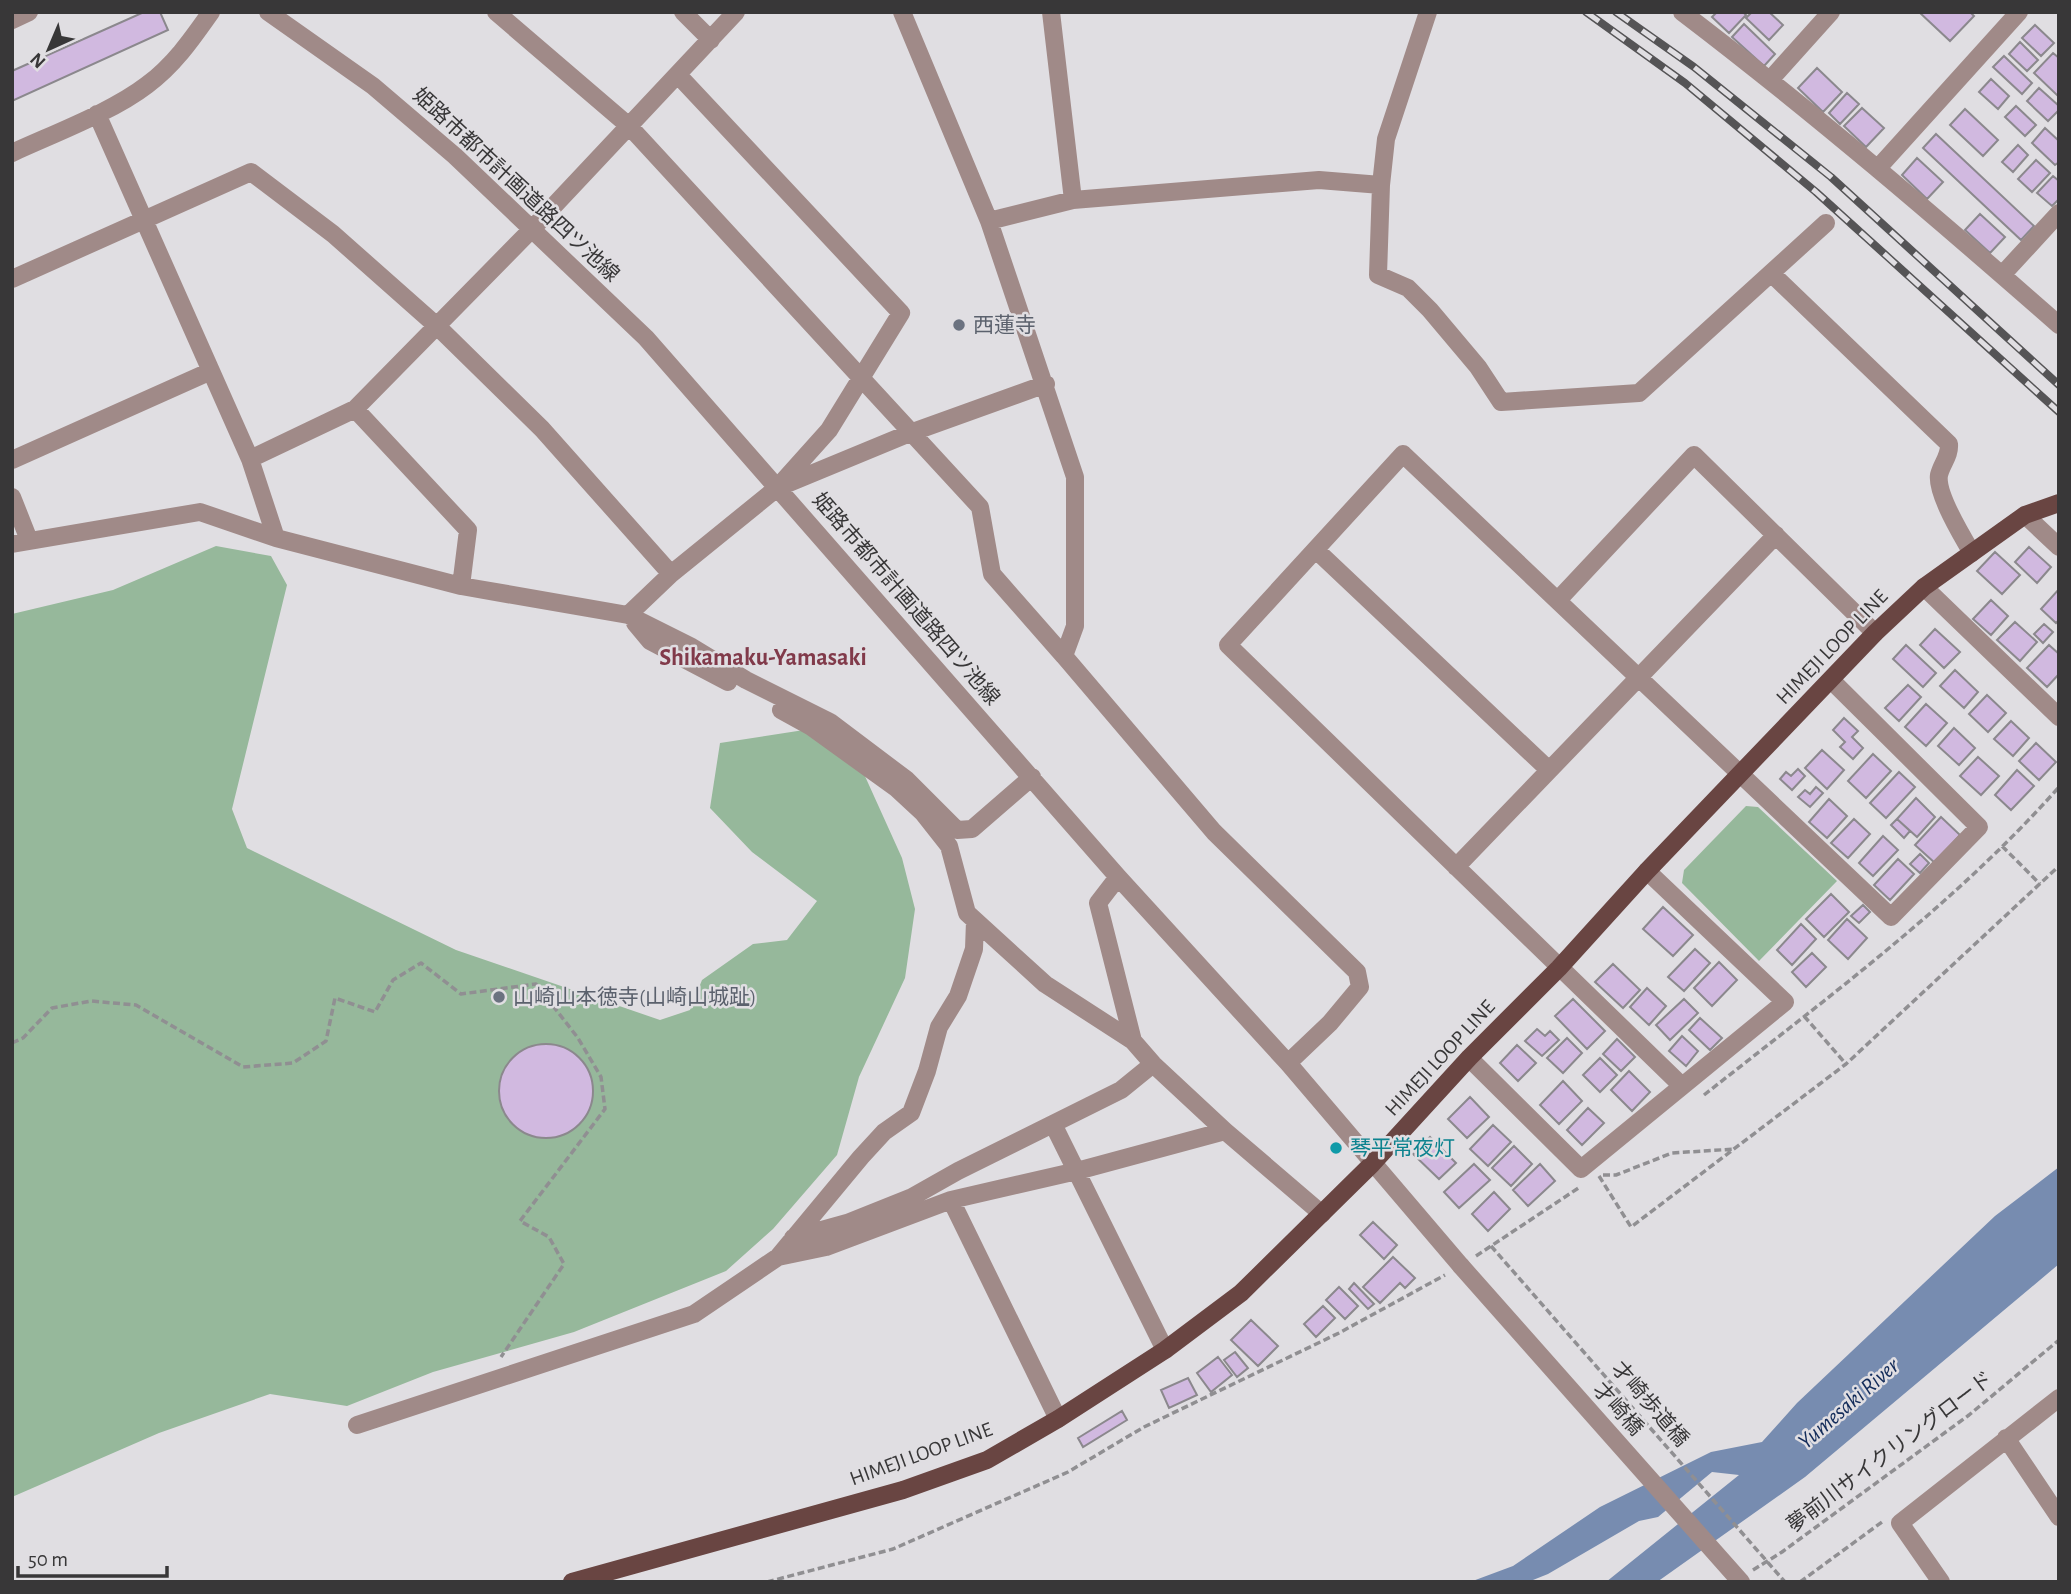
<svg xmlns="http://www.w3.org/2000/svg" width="2071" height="1594" font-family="'Alegreya Sans','Noto Sans JP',sans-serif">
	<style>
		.green { fill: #96b89b }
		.water { fill: #778cb0 }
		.building { fill: #d1b9e0; stroke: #8b888d; stroke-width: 2 }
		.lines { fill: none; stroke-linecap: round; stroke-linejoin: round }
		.path { stroke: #908f92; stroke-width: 3.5; stroke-dasharray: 7 3.5; stroke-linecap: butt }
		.minor { stroke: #a08a88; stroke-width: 18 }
		.major { stroke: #694542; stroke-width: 18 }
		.rail-casing { stroke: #555456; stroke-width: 8 }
		.rail { stroke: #e0dee2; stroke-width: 5; stroke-dasharray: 16; stroke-linecap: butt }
		.path-bridge { stroke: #908f92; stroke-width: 3.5; stroke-dasharray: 7 3.5; stroke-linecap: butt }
		.minor-bridge { stroke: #a08a88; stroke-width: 18 }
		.worship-dot { fill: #6b7280; stroke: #e0dee2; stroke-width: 2.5 }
		.culture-dot { fill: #0f9aa8; stroke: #e0dee2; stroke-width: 2.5 }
		.labels { text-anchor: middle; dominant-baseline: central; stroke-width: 5; stroke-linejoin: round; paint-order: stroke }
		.street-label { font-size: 21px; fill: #383738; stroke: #e0dee2 }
		.worship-label { font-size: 21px; fill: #5b616d; stroke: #e0dee2; text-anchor: start }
		.culture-label { font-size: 21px; fill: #0d838f; stroke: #e0dee2; text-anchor: start }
		.water-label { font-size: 23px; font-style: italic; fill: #122b59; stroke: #e0dee2 }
		.quarter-label { font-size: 24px; font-weight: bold; fill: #813a4a; stroke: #e0dee2 }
	</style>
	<rect width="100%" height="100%" fill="#e0dee2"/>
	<path class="green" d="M216,546L271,556L287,585L232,809L247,848L456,950L660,1020L690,1010L702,980L753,944L787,940L817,901L752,852L710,808L720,743L804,730L864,774L902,858L915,909L905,978L859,1077L837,1155L773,1229L726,1271L574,1332L433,1372L347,1406L270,1394L159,1433L12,1497V614L113,590Z
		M1746,806L1758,807L1837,881L1759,961L1682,883L1684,870Z"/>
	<path class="water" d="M2059,1167V1264L1805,1477L1657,1582H1606L1739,1475L1712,1472L1658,1517L1639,1521L1548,1574L1528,1582H1470L1513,1566L1600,1507L1711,1452L1762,1442L1797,1403L1995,1216Z"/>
	<path class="building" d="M144,12H160L168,30L12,101V71Z
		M1717,12H1743L1746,15L1729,33L1712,17Z
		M1752,12H1769L1783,25L1769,40L1746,18Z
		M1919,12H1970L1974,16L1950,41Z
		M1744,24L1775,54L1764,66L1732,37Z
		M2035,25L2054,43L2041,56L2022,38Z
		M2020,42L2038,60L2027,71L2009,54Z
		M2053,53L2059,58V97L2034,73Z
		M2004,56L2032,83L2022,94L1993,67Z
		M1817,68L1842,92L1823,112L1798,88Z
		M1991,79L2009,96L1998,109L1979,92Z
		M2039,88L2059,106V110L2048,121L2027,101Z
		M1847,93L1859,104L1840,124L1829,113Z
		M2016,106L2036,125L2025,136L2005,117Z
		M1862,108L1884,128L1866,147L1844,126Z
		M1965,109L1998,140L1983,156L1950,125Z
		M2045,128L2059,141V162L2055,165L2032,143Z
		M1936,134L2034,226L2021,240L1923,148Z
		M2018,145L2028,155L2013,172L2002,162Z
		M1917,158L1943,182L1927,199L1902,175Z
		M2036,160L2050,173L2032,192L2018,179Z
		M2053,176L2059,181V199L2052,206L2037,193Z
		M1980,214L2005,237L1990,253L1965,230Z
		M2029,547L2051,567L2037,583L2015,562Z
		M1995,552L2020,575L2002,594L1977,571Z
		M2059,589V620L2056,623L2041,609Z
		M1991,600L2008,616L1991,635L1973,619Z
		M2015,622L2037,642L2020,661L1997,640Z
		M2044,624L2053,632L2043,643L2034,634Z
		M1935,629L1960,652L1944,668L1920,645Z
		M1906,645L1936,673L1923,687L1893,659Z
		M2049,645L2059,654V674L2047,687L2027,668Z
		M1955,670L1978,692L1964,708L1940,686Z
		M1908,685L1921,697L1899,721L1885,708Z
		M1987,695L2006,713L1988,732L1969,714Z
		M1926,704L1947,723L1926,746L1905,727Z
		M1844,718L1858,731L1852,737L1863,748L1853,759L1840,747L1845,742L1833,730Z
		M2011,721L2029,738L2013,756L1994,739Z
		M1954,728L1975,748L1959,765L1938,746Z
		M2036,743L2056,762L2039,780L2019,761Z
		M1822,750L1844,770L1827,789L1805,768Z
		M1873,754L1891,771L1866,798L1848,781Z
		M1978,757L1999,776L1981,795L1960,776Z
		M1798,769L1805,776L1792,790L1780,779L1786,772L1791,776Z
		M2017,770L2034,786L2011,810L1995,795Z
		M1899,772L1915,787L1886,818L1870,803Z
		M1816,787L1823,793L1810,807L1798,797L1805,790L1810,794Z
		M1916,798L1935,817L1917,837L1897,819Z
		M1829,799L1847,816L1827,838L1809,822Z
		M1941,817L1960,835L1935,863L1915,845Z
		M1854,819L1870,834L1848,858L1831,843Z
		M1897,819L1910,831L1904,838L1891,825Z
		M1883,836L1898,850L1873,876L1859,863Z
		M1920,854L1929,863L1920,873L1910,864Z
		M1898,859L1914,874L1890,900L1874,885Z
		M1831,894L1849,912L1824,937L1806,919Z
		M1863,905L1870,912L1859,923L1851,916Z
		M1663,907L1693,935L1673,956L1643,929Z
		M1847,919L1867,938L1848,959L1828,940Z
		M1801,924L1816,939L1792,965L1777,950Z
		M1695,949L1710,963L1684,991L1668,977Z
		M1812,953L1826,967L1806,987L1792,972Z
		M1719,962L1737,980L1712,1006L1694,988Z
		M1613,964L1640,990L1623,1008L1595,982Z
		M1647,988L1666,1006L1649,1025L1630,1007Z
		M1573,999L1605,1031L1587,1049L1555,1016Z
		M1684,999L1698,1013L1670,1040L1656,1025Z
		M1700,1018L1722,1038L1710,1050L1689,1030Z
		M1537,1029L1545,1036L1550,1031L1559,1040L1542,1056L1525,1041Z
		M1682,1036L1698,1051L1686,1066L1669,1051Z
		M1567,1038L1582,1053L1563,1073L1547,1058Z
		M1617,1039L1635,1057L1621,1071L1603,1054Z
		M499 1091a47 47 0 1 1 94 0a47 47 0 1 1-94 0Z
		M1517,1045L1536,1063L1518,1081L1500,1063Z
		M1600,1058L1617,1075L1600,1092L1583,1075Z
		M1629,1071L1650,1092L1632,1111L1611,1090Z
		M1563,1081L1582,1101L1559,1124L1540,1105Z
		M1470,1097L1489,1117L1467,1138L1448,1119Z
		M1588,1108L1604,1123L1582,1145L1567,1130Z
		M1493,1125L1511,1142L1488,1166L1470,1149Z
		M1430,1137L1456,1163L1439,1179L1413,1154Z
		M1514,1146L1532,1164L1511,1186L1492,1168Z
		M1474,1164L1490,1180L1459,1208L1444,1192Z
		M1540,1164L1555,1181L1528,1206L1513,1190Z
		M1494,1192L1510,1209L1488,1231L1472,1214Z
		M1373,1222L1397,1245L1384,1259L1360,1235Z
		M1393,1257L1415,1278L1405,1288L1400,1283L1380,1303L1363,1287Z
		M1354,1283L1374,1304L1368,1309L1349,1289Z
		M1339,1287L1358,1306L1345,1319L1326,1300Z
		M1323,1306L1335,1318L1316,1337L1304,1324Z
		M1251,1320L1278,1346L1258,1366L1231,1340Z
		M1235,1352L1248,1368L1237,1377L1224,1360Z
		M1218,1357L1232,1375L1211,1392L1197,1373Z
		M1188,1378L1197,1395L1169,1408L1161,1390Z
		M1122,1411L1127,1420L1083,1447L1078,1438Z"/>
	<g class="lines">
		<path class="path" d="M2002,846L2040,884
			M1804,1016L1846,1064
			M12,1043L23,1038L52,1008L91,1001L136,1005L243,1067L293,1063L326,1041L335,998L375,1012L393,980L421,963L461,994L536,984L578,1038L601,1077L605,1109L520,1221L549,1237L564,1264L501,1357
			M1704,1095C1827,998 1955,904 2059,787
			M1603,1175H1616L1672,1153L1735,1149
			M1599,1176L1631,1227L1846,1064L2059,866
			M1476,1256L1580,1187
			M1753,1570L1782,1552L1969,1415L2059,1340
			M767,1582L893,1549L1068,1472L1144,1427L1339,1333L1445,1275
			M1800,1582L1882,1522"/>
		<path class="minor" d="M268,12L373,86L455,156L646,338L1118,877L1288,1063L1461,1266
			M496,12L629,126L980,507L992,574L1064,656
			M683,12L711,40
			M902,12L989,221L1075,477V626L1064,656L1214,832L1357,972L1360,987L1330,1023L1288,1063
			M1051,12L1073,200
			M1428,12L1386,139L1381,185L1378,275L1408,288L1430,310L1478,367L1501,402L1639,393L1826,223
			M1682,12C1812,111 1936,217 2059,325
			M12,20L29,12
			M678,75L901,313L829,430L777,488
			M1770,80L1831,12
			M97,114L250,459L276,538
			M12,153C53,134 112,112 147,85C174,65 192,39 211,12
			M1878,168L2019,12
			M989,221L1073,200L1319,180L1381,185
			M1771,273L1949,444C1950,456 1942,463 1939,475C1936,493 1963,538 1972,553
			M2002,275L2059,213
			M12,279L251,172L333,234L438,327L542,429L671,574
			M355,409L468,530L461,586
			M250,459L355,409L533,228L736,12
			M12,460L211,371
			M12,497L29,540
			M2025,515L2059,547
			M12,544L200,512L276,538L461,586L628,615L690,646L746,680L830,722L907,780L957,830L972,829L1032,777
			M1316,550L1549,770
			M1924,587L2059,717
			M1558,600L1694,455L1875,633
			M628,615L671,574L777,488L910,433L1046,384
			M635,623L650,641L728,682
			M781,710L810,726L896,788L923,813L949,846L967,913L1045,984L1133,1041
			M1456,867L1776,535
			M1118,877L1098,903L1133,1041L1153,1064L1225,1131L1322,1214
			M1469,1058L1581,1169L1785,1002L1647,871
			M1682,1086L1228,645L1403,454L1891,917L1979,827L1831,680
			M1053,1124L1165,1350
			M793,1238L847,1223L912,1197L958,1171L1121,1090L1153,1064
			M778,1257L826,1247L951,1200
			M1058,1419L951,1200L1077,1171L1225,1131
			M357,1425L694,1314L778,1257L861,1157L884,1132L911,1113L927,1071L939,1027L958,996L974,949L975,921
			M2006,1438L2059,1517
			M1941,1582L1900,1523L2059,1398"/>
		<path class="major" d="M572,1582L903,1490L987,1460L1058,1419L1165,1350L1241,1293L1372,1164L1469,1058L1559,968L1647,871L1875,633L1924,587L2025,515L2059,503"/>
		<g class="rail-casing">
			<path id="rail" d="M1586,12L1685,83L1816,192L2059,412
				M1616,12L1694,67L1831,177L2059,385"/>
		</g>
		<use href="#rail" class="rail"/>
		<path class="path-bridge" d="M1491,1246L1785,1582"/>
		<path class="minor-bridge" d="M1461,1266L1741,1582"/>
	</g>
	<g class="worship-dot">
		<circle cx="959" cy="325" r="7"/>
		<circle cx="499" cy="997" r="7"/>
	</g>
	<circle class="culture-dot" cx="1336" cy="1148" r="7"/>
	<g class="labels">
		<g class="street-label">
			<text transform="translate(516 185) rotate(43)">姫路市都市計画道路四ツ池線</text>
			<text transform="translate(906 599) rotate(49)">姫路市都市計画道路四ツ池線</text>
			<text transform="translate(1832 647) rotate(-46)">HIMEJI LOOP LINE</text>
			<text transform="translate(1440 1058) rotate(-47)">HIMEJI LOOP LINE</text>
			<text transform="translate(1650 1404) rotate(49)">才崎歩道橋</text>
			<text transform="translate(1618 1409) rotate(48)">才崎橋</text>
			<text transform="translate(1890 1452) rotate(-37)">夢前川サイクリングロード</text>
			<text transform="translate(921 1454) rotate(-20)">HIMEJI LOOP LINE</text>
		</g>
		<g class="worship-label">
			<text x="973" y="325">西蓮寺</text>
			<text x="513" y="997">山崎山本徳寺(山崎山城趾)</text>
		</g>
		<g class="culture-label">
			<text x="1350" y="1148">琴平常夜灯</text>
		</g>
		<g class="water-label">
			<text transform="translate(1849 1404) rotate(-41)">Yumesaki River</text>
		</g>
		<g class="quarter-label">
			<text x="763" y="658">Shikamaku-Yamasaki</text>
		</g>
	</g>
	<rect width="2071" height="1594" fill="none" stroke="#383738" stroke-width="28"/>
	<g transform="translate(49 49) rotate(224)" stroke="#e0dee2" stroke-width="5" paint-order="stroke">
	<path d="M0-5L12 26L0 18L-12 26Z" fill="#383738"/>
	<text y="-10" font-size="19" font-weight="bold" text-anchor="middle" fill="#383738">N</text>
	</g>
	<path d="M18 1566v10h149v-10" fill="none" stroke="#383738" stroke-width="3.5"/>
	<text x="28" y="1566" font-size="21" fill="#383738" stroke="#e0dee2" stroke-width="5" paint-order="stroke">50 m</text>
</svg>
